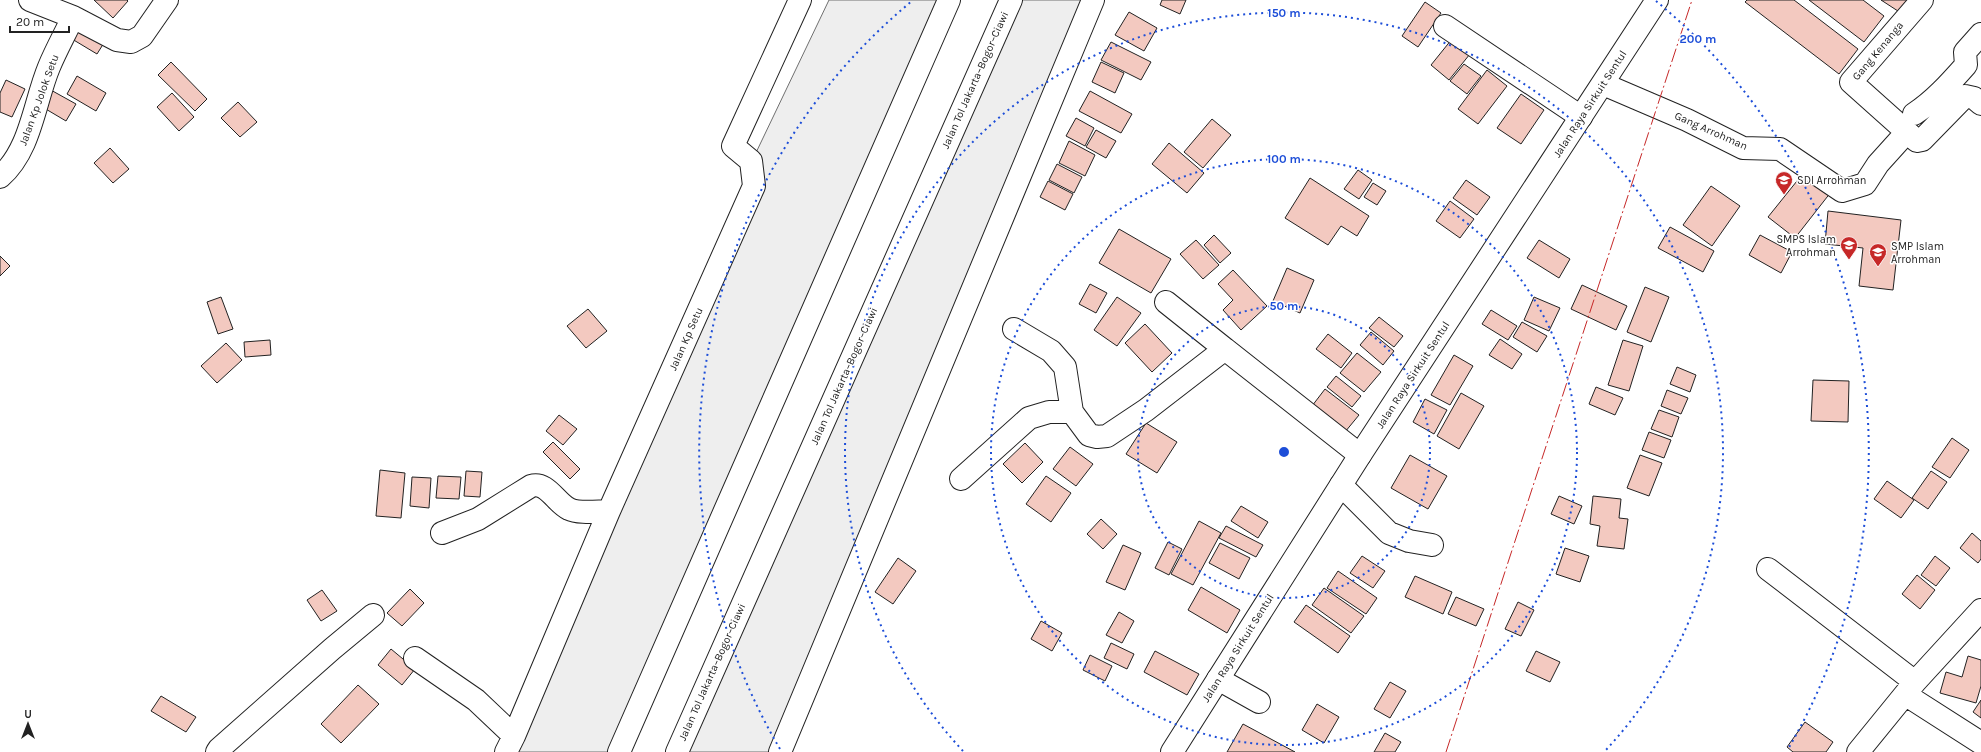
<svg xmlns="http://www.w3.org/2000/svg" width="1981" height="752" font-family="Karla,sans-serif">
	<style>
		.green { fill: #eee; stroke: #6f6f6f }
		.building { fill: #f3c9c0; stroke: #222 }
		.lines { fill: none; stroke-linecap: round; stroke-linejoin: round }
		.minor-casing { stroke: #222; stroke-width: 24 }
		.major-casing { stroke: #222; stroke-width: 24 }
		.highway-casing { stroke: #222; stroke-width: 24 }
		.minor { stroke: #fff; stroke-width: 22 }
		.major { stroke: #fff; stroke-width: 22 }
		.highway { stroke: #fff; stroke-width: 22 }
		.power { stroke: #c62828; stroke-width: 1; stroke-dasharray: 14 3 2 3; stroke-linecap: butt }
		.ring { fill: none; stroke: #1d4ed8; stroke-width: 2; stroke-dasharray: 2 4 }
		.labels { text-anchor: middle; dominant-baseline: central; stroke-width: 3; stroke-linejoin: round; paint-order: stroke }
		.street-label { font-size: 11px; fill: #222; stroke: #fff }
		.poi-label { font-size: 11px; fill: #222; stroke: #fff; text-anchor: start }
		.centre { fill: #1d4ed8; stroke: #fff; stroke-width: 2 }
		.ring-label { font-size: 12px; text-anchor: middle; font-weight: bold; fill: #1d4ed8; stroke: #fff; stroke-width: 3; stroke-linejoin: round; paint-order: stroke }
	</style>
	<rect width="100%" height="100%" fill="#fff"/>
	<path class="green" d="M829,0H949L619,752H506L753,186L752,161Z
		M1011,0H1093L780,752H677Z"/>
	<path class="building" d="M94,0H127L128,1L113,18Z
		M1162,0H1186L1180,14L1160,5Z
		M1747,0H1794L1858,49L1839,74L1745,2Z
		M1809,0H1863L1884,16L1864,42Z
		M1881,0H1915L1901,13Z
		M1425,2L1441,13L1418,47L1402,36Z
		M1129,12L1157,28L1144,51L1115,35Z
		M82,23L107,38L97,54L72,39Z
		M1456,34L1474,49L1449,80L1431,65Z
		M1111,42L1151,62L1141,80L1101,60Z
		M171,62L207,99L195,111L158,75Z
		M1101,62L1124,73L1115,93L1092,82Z
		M1464,64L1481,76L1467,94L1450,81Z
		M1487,70L1507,86L1478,124L1458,109Z
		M77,76L106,93L96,111L67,94Z
		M6,80L25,89L12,117L0,112V93Z
		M49,89L76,104L66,121L39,105Z
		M1090,91L1132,114L1121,133L1079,111Z
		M172,93L194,117L179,131L157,107Z
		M1521,94L1544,110L1521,144L1497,128Z
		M238,102L257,122L240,137L221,118Z
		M1076,118L1094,128L1085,146L1066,136Z
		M1212,119L1231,135L1203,168L1184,152Z
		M1096,130L1116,141L1106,158L1086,147Z
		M1069,141L1095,155L1085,176L1059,163Z
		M1169,143L1204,173L1187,193L1152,164Z
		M110,148L129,169L113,183L94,163Z
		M1057,164L1082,177L1074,193L1049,180Z
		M1358,170L1372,180L1359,199L1344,189Z
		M1805,171L1831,192L1795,238L1768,217Z
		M1310,178L1369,216L1357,236L1341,226L1328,245L1285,218Z
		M1466,180L1490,197L1477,215L1453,198Z
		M1048,181L1073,194L1065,210L1040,197Z
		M1373,183L1386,191L1377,205L1364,197Z
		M1711,186L1740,206L1712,246L1683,225Z
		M1450,201L1474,219L1460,238L1436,221Z
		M1828,211L1901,220L1893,290L1859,286L1863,248L1825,244Z
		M1670,227L1714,251L1703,272L1658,248Z
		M1119,229L1171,259L1151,293L1099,263Z
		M1214,235L1231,253L1220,263L1204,245Z
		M1760,235L1792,252L1781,273L1749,255Z
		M1196,240L1219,265L1203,279L1180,254Z
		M1539,240L1570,259L1559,278L1527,258Z
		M0,256L10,266L0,276Z
		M1287,268L1314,280L1300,313L1273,301Z
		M1233,270L1267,306L1241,330L1223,310L1233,300L1218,284Z
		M1090,284L1107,293L1096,313L1079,304Z
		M1582,285L1627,306L1616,330L1571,309Z
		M1645,287L1669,297L1651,342L1627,332Z
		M221,297L233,329L218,334L207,302Z
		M1117,297L1141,313L1117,346L1094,330Z
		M1534,297L1560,308L1549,331L1524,320Z
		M588,309L607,331L586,348L567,326Z
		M1491,310L1517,326L1508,340L1482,324Z
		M1379,317L1403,336L1394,347L1369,328Z
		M1522,322L1547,336L1537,352L1513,337Z
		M1145,324L1172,353L1152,372L1125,343Z
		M1371,332L1394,351L1383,365L1360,345Z
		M1328,334L1352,353L1341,368L1316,349Z
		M1500,339L1522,354L1512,369L1489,355Z
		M270,340L271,355L245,357L244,342Z
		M1623,340L1643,346L1629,391L1608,385Z
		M226,343L242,360L217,383L201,366Z
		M1357,353L1381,372L1364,392L1340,373Z
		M1454,355L1473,366L1450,405L1431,395Z
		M1677,367L1696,375L1690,392L1670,384Z
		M1336,376L1361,396L1352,407L1327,387Z
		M1813,380L1849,381L1848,422L1811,421Z
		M1596,387L1623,398L1615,415L1589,404Z
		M1325,389L1359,415L1345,432L1312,406Z
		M1667,390L1688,398L1681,414L1661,406Z
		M1461,393L1484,406L1459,449L1437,436Z
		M1425,399L1447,410L1434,434L1413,422Z
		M1659,410L1679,417L1672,437L1651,429Z
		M559,415L577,429L563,445L546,431Z
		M1146,423L1177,442L1157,473L1126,454Z
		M1649,432L1671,440L1664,458L1642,450Z
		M1952,438L1969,450L1950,478L1932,467Z
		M553,442L580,469L570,479L543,452Z
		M1025,443L1043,462L1022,483L1003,464Z
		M1070,447L1093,464L1076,486L1053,469Z
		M1410,455L1447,476L1428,509L1391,488Z
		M1640,455L1662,463L1649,496L1627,488Z
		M380,470L405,473L401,518L376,516Z
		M466,471L482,472L480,497L464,496Z
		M1931,471L1947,482L1928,509L1912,498Z
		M438,476L461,477L459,499L436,498Z
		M1046,476L1071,493L1051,522L1026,504Z
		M412,477L431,478L429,508L410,506Z
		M1887,481L1914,500L1901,518L1874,499Z
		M1559,496L1582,506L1574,524L1551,514Z
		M1593,496L1621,499L1619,518L1628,519L1624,549L1597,546L1600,526L1590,524Z
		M1241,506L1268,522L1258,538L1231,521Z
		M1101,519L1117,534L1103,549L1087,534Z
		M1199,521L1221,533L1193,585L1171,574Z
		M1226,526L1263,545L1256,557L1219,538Z
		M1972,533L1981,541V559L1978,563L1960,548Z
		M1168,542L1182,549L1169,575L1155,568Z
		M1220,543L1250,558L1239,579L1209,563Z
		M1123,545L1141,553L1125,590L1106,582Z
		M1565,548L1589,556L1580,582L1556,574Z
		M1362,556L1385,571L1373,588L1350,573Z
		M1935,556L1950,568L1936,586L1921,575Z
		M898,558L916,571L893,604L875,592Z
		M1338,571L1377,598L1366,614L1327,588Z
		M1917,575L1935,590L1920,609L1902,594Z
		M1415,576L1452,592L1443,614L1405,597Z
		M1201,587L1240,610L1227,633L1188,610Z
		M1324,588L1364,616L1351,633L1312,605Z
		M410,589L424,603L402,626L387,613Z
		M322,590L337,611L321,621L307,600Z
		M1456,597L1484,609L1476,626L1448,614Z
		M1518,602L1534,610L1521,636L1505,629Z
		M1306,605L1350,636L1338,653L1294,622Z
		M1119,612L1134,621L1122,643L1106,635Z
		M1041,621L1062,633L1052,651L1031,639Z
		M1111,643L1134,654L1127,669L1104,658Z
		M391,649L415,669L402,685L378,665Z
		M1155,651L1199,674L1187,695L1144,672Z
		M1536,651L1560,662L1550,682L1526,671Z
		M1090,655L1112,666L1105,681L1083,670Z
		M1968,656L1981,660V686L1976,703L1940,693L1946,672L1962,677Z
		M1390,682L1406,691L1390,718L1374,709Z
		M358,685L379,704L341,743L321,724Z
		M161,696L196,717L186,732L151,711Z
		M1981,700V718L1973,712Z
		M1317,704L1339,717L1324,743L1302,730Z
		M1805,722L1833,742L1826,752H1793L1787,747Z
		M1243,724L1295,752H1227Z
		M1385,733L1401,742L1395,752H1374Z"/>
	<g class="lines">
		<g class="minor-casing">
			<path id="minor" d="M30,0L73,17L117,40L131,42L142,36L167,0
				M1922,0L1851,82L1917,141L1922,140L1965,96L1974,98L1981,104
				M1445,26L1581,117
				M1603,84L1687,120L1743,148L1780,149L1842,191L1865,184L1878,164L1906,133
				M1914,114C1934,101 1950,83 1966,65L1965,52L1981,34
				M0,177C31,150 34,103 49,67C56,50 65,34 73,17
				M1166,302L1225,349
				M1014,329L1051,351L1065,367L1072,412L1089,435L1097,437L1107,436L1146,410L1225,349L1360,455
				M961,479L1029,418L1049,412H1072
				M1341,485L1389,533L1409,541L1432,545
				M442,533L478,519L531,486C547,481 556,503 569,509C579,514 598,511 609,511L754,186L751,161L733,146L800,0
				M1768,569L1915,682
				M415,658L476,700L514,736L506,752
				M1218,679L1259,702
				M1906,695L1981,743
				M514,736L609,511
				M217,752L219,749L332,649L373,615
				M780,752L1093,0
				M1858,752L1915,682L1981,610"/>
		</g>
		<g class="major-casing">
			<path id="major" d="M1172,752L1360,455L1657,0"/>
		</g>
		<g class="highway-casing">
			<path id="highway" d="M619,752L949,0
				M677,752L1011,0"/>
		</g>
		<use href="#minor" class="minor"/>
		<use href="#major" class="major"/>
		<use href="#highway" class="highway"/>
		<path class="power" d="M1446,752L1692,0"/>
	</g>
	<g class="ring">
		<circle cx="1284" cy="452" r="146"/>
		<circle cx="1284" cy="452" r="293"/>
		<path d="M963 751A439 439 0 1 1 1605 751"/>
		<path d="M780 749A585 585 0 0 1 912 1M1656 1A585 585 0 0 1 1788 749"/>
	</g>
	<defs>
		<g id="school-pin" transform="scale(0.9)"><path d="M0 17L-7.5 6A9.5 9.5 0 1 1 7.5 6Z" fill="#c62828" stroke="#fff"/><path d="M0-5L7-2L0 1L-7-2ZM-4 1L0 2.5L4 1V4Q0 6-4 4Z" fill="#fff"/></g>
	</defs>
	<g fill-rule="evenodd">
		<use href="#school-pin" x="1784" y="180"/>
		<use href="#school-pin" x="1849" y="245"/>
		<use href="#school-pin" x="1878" y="252"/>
	</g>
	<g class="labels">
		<g class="street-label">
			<text transform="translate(1878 51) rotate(-50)">Gang Kenanga</text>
			<text transform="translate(975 80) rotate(-66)">Jalan Tol Jakarta–Bogor–Ciawi</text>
			<text transform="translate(39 100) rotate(-70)">Jalan Kp Jolok Setu</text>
			<text transform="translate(1590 104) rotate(-57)">Jalan Raya Sirkuit Sentul</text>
			<text transform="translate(1711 131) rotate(24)">Gang Arrohman</text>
			<text transform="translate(686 339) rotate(-66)">Jalan Kp Setu</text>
			<text transform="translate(1413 375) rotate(-57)">Jalan Raya Sirkuit Sentul</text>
			<text transform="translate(844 376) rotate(-66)">Jalan Tol Jakarta–Bogor–Ciawi</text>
			<text transform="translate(1238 648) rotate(-58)">Jalan Raya Sirkuit Sentul</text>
			<text transform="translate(712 672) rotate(-66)">Jalan Tol Jakarta–Bogor–Ciawi</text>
		</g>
		<g class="poi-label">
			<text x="1797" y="180">SDI Arrohman</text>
			<text x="1836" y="239" text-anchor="end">SMPS Islam<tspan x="1836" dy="13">Arrohman</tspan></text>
			<text x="1891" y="246">SMP Islam<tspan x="1891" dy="13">Arrohman</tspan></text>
		</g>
	</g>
	<circle cx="1284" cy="452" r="6" class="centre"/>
	<g class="ring-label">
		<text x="1284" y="17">150 m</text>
		<text x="1698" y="43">200 m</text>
		<text x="1284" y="163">100 m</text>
		<text x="1284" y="310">50 m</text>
	</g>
	<g transform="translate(28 724)" stroke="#ffffff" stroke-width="3" paint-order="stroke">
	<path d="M0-3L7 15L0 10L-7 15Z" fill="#222222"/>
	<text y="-6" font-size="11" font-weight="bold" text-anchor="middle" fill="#222222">U</text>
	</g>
	<path d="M10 26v6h59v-6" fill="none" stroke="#222222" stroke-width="2"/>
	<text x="16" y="26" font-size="12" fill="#222222" stroke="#ffffff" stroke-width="3" paint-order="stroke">20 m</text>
</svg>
